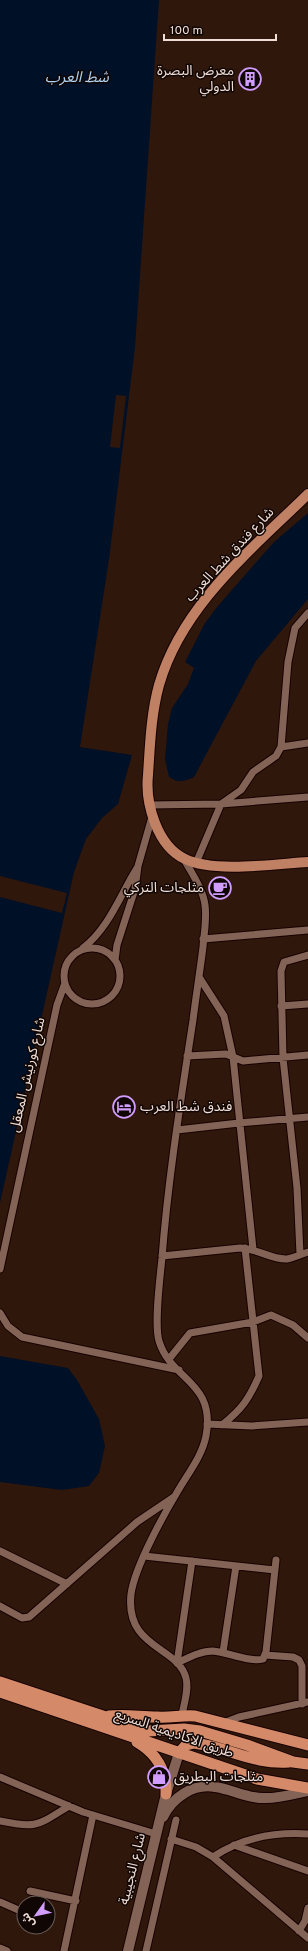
<svg xmlns="http://www.w3.org/2000/svg" width="308" height="1951" font-family="Overpass,'Noto Sans Arabic',sans-serif">
	<style>
		.water { fill: #001026 }
		.pier { fill: #30170c }
		.lines { fill: none; stroke-linecap: round; stroke-linejoin: round }
		.minor-casing { stroke: #170200; stroke-width: 9 }
		.secondary-casing { stroke: #170200; stroke-width: 12 }
		.primary-casing { stroke: #170200; stroke-width: 12 }
		.trunk-casing { stroke: #170200; stroke-width: 13 }
		.minor { stroke: #826356; stroke-width: 7 }
		.secondary { stroke: #826356; stroke-width: 10 }
		.primary { stroke: #bf8064; stroke-width: 10 }
		.trunk { stroke: #d48a69; stroke-width: 11 }
		.labels { text-anchor: middle; dominant-baseline: central; stroke-width: 3; stroke-linejoin: round; paint-order: stroke }
		.poi-label { font-size: 14px; fill: #f0ddd6; stroke: #100603; text-anchor: end }
		.street-label { font-size: 14px; fill: #f0ddd6; stroke: #100603 }
		.water-label { font-size: 15px; font-style: italic; fill: #afd3f4; stroke: #100603 }
	</style>
	<rect width="100%" height="100%" fill="#30170c"/>
	<path class="water" d="M0,0H159L135,347L109,559L80,747L132,755L118,804L102,818L86,839L74,872L0,1203Z
		M308,513V599L256,661L194,777C184,782 178,783 169,777L165,759L168,724L172,708L188,684L194,668L185,662L205,623L217,607L274,542Z
		M0,1356L68,1368L77,1380L99,1419L105,1446L99,1473L89,1486L62,1490L0,1482Z"/>
	<path class="pier" d="M116,395L126,396L120,448L110,447Z
		M0,876L67,893L62,913L0,897Z"/>
	<g class="lines">
		<g class="minor-casing">
			<path id="minor" d="M281,747L308,743
				M149,805L221,804L308,797
				M196,863L221,804L241,790L253,772L276,756L281,747L288,662L295,628L308,613
				M203,939L308,930
				M64 976a28 28 0 1 1 56 0a28 28 0 1 1-56 0Z
				M83,948C109,928 120,895 137,868
				M115,960L117,945L135,889L138,866L152,817
				M199,977L224,1016L233,1057L253,1249
				M281,1006L308,1004
				M187,1056L226,1054L243,1061L308,1055
				M177,1130L239,1123L308,1117
				M300,1254L297,1188L283,1058L281,971L284,962L308,955
				M162,1256L240,1248C256,1248 272,1260 287,1259C294,1258 301,1254 308,1252
				M0,1269L57,1005L65,983
				M0,1313L8,1326L22,1337L179,1370
				M169,1359L190,1333L253,1322L271,1315L293,1325L308,1338
				M207,1424L252,1426L308,1422
				M222,1425C242,1409 249,1399 259,1376L245,1248
				M0,1551L67,1584
				M144,1556L275,1570
				M0,1606L22,1618L29,1617L137,1522L174,1497
				M223,1652L236,1566
				M265,1655L293,1657L299,1660L302,1666V1704
				M177,1663C188,1658 200,1651 213,1651C227,1652 251,1663 263,1659L266,1652L276,1560
				M177,1663L192,1561
				M182,1715C184,1703 189,1690 186,1678C178,1646 125,1649 131,1594C135,1566 164,1514 179,1489C189,1472 202,1456 206,1436C216,1381 171,1381 159,1341C154,1324 160,1278 162,1258C168,1179 181,1099 193,1020C196,996 200,971 203,947C204,933 207,919 205,905C203,889 192,874 184,859
				M223,1723L239,1717L308,1702
				M0,1777L83,1812L156,1834
				M0,1821C37,1829 38,1825 69,1806
				M171,1839L196,1847L213,1857L308,1938
				M234,1845L308,1871
				M213,1857C242,1837 274,1832 308,1834
				M30,1891L76,1901
				M0,1902L23,1912
				M299,1931L305,1921L308,1908
				M0,1948L7,1951
				M64,1951L93,1815
				M146,1951L176,1820"/>
		</g>
		<g class="secondary-casing">
			<path id="secondary" d="M163,1817C172,1798 193,1783 215,1787C231,1789 246,1798 263,1798C278,1799 293,1794 308,1791
				M128,1951L166,1794L179,1753"/>
		</g>
		<g class="primary-casing">
			<path id="primary" d="M308,494C251,550 182,605 159,685C151,714 150,745 148,775C145,803 157,846 185,859C214,873 275,864 308,862"/>
		</g>
		<g class="trunk-casing">
			<path id="trunk" d="M0,1682L148,1731L184,1729L200,1731L247,1745L293,1762L308,1764
				M0,1692L257,1779L308,1788
				M109,1716C125,1714 141,1717 157,1717C170,1718 182,1715 195,1716L308,1745
				M137,1742C156,1753 167,1771 166,1794
				M179,1753L186,1745L194,1743C227,1747 255,1765 289,1762"/>
		</g>
		<use href="#minor" class="minor"/>
		<use href="#secondary" class="secondary"/>
		<use href="#primary" class="primary"/>
		<use href="#trunk" class="trunk"/>
	</g>
	<defs>
		<g id="building-ring" transform="scale(1.15)"><circle r="9.5" fill="#100603" stroke="#d19dfe" stroke-width="1.5"/><path d="M-4-6H4V6H1V3H-1V6H-4ZM-2.5-4.3h1.7v1.8h-1.7ZM.8-4.3h1.7v1.8H.8ZM-2.5-1h1.7V.8h-1.7ZM.8-1h1.7V.8H.8Z" fill="#d19dfe"/></g>
		<g id="cafe-ring" transform="scale(1.15)"><circle r="9.5" fill="#100603" stroke="#d19dfe" stroke-width="1.5"/><path d="M-5.5-4.5H6V0H3Q3 3.5 0 3.5H-2.5Q-5.5 3.5-5.5 0ZM3-3.2v2h1.7v-2ZM-6 4.5H4V6H-6Z" fill="#d19dfe"/></g>
		<g id="hotel-ring" transform="scale(1.15)"><circle r="9.5" fill="#100603" stroke="#d19dfe" stroke-width="1.5"/><path d="M-6-4.5h1.5V1H6V5H4.5V3h-9V5H-6ZM-4 0a1.8 1.8 0 1 1 3.6 0ZM.5 0V-2.5h3Q6-2.5 6 0Z" fill="#d19dfe"/></g>
		<g id="shop-ring" transform="scale(1.15)"><circle r="9.5" fill="#100603" stroke="#d19dfe" stroke-width="1.5"/><path d="M-5-2.5h2.3a2.7 3.5 0 0 1 5.4 0H5L5.5 6h-11ZM-1.5-2.5h3a1.5 2.3 0 0 0-3 0Z" fill="#d19dfe"/></g>
	</defs>
	<g fill-rule="evenodd">
		<use href="#building-ring" x="250" y="79"/>
		<use href="#cafe-ring" x="220" y="888"/>
		<use href="#hotel-ring" x="124" y="1107"/>
		<use href="#shop-ring" x="159" y="1777"/>
	</g>
	<g class="labels">
		<g class="poi-label">
			<text x="234" y="71">معرض البصرة<tspan x="234" dy="16">الدولي</tspan></text>
			<text x="204" y="888">مثلجات التركي</text>
			<text x="140" y="1107" text-anchor="start">فندق شط العرب</text>
			<text x="174" y="1777" text-anchor="start">مثلجات البطريق</text>
		</g>
		<g class="street-label">
			<text transform="translate(230 555) rotate(-47)">شارع فندق شط العرب</text>
			<text transform="translate(28 1075) rotate(-77)">شارع كورنيش المعقل</text>
			<text transform="translate(174 1734) rotate(19)">طريق الاكاديمية السريع</text>
			<text transform="translate(133 1869) rotate(-76)">شارع النجيبية</text>
		</g>
		<g class="water-label">
			<text x="77" y="78">شط العرب</text>
		</g>
	</g>
	<g transform="translate(36 1915) rotate(237)"><circle r="19" fill="#100603" stroke="#6a5c57"/>
	<path d="M0-3L7 15L0 10L-7 15Z" fill="#d19dfe"/>
	<text y="-6" font-size="11" font-weight="bold" text-anchor="middle" fill="#f0ddd6">ش</text>
	</g>
	<path d="M164 34v6h112v-6" fill="none" stroke="#f0ddd6" stroke-width="2"/>
	<text x="170" y="34" font-size="12" fill="#f0ddd6" stroke="#100603" stroke-width="3" paint-order="stroke">100 m</text>
</svg>
